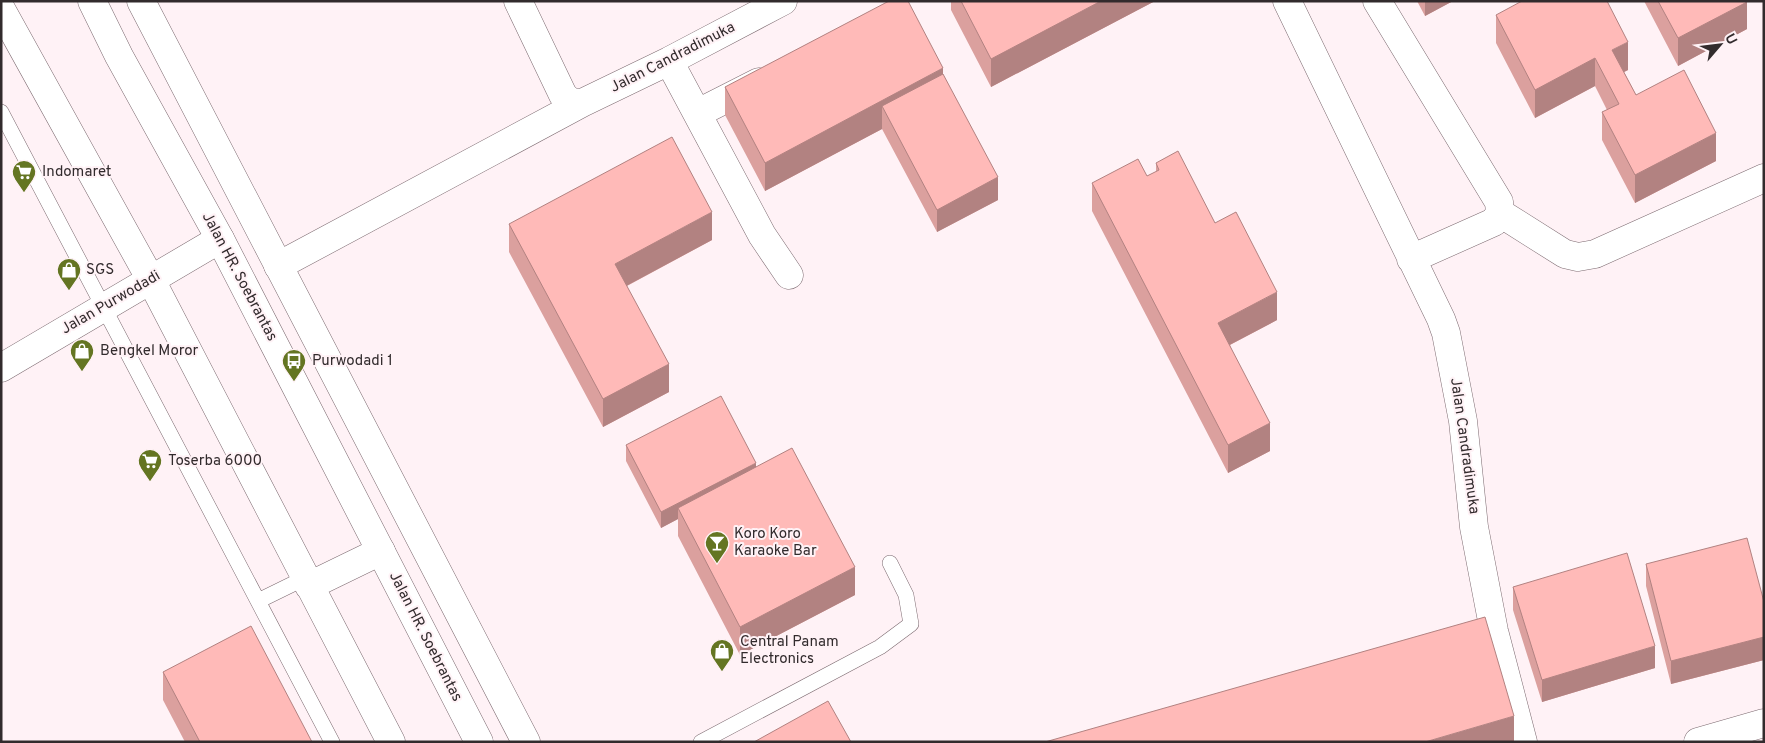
<svg xmlns="http://www.w3.org/2000/svg" width="1765" height="743" font-family="Overpass,sans-serif">
	<style>
		.lines { fill: none; stroke-linecap: round; stroke-linejoin: round }
		.lane-casing { stroke: #7c6a70; stroke-width: 16 }
		.street-casing { stroke: #7c6a70; stroke-width: 29 }
		.secondary-casing { stroke: #7c6a70; stroke-width: 29 }
		.primary-casing { stroke: #7c6a70; stroke-width: 29 }
		.lane { stroke: #fff; stroke-width: 15 }
		.street { stroke: #fff; stroke-width: 28 }
		.secondary { stroke: #fff; stroke-width: 28 }
		.primary { stroke: #fff; stroke-width: 28 }
		.wall { fill: #dba09e }
		.shaded-wall { fill: #b28281 }
		.building { fill: #ffbab8; stroke: #b28281 }
		.labels { text-anchor: middle; dominant-baseline: central; stroke-width: 4; stroke-linejoin: round; paint-order: stroke }
		.street-label { font-size: 15px; fill: #322b2d; stroke: #fff2f6 }
		.poi-label { font-size: 15px; fill: #322b2d; stroke: #fff2f6; text-anchor: start }
	</style>
	<rect width="100%" height="100%" fill="#fff2f6"/>
	<g class="lines">
		<g class="lane-casing">
			<path id="lane" d="M1,112L332,742
				M258,601L305,578
				M701,742L880,647L911,624L906,595L890,563"/>
		</g>
		<g class="street-casing">
			<path id="street" d="M518,1L563,95L570,102L582,103L669,61L783,1
				M1287,1L1441,319L1446,333L1463,421L1474,527L1494,631L1523,742
				M1377,1L1499,202L1500,213L1494,222L1411,259
				M1,9L151,280L391,742
				M669,61L762,235L789,275
				M698,113L759,82
				M1500,213L1565,254L1578,257L1595,254L1764,178
				M278,266L582,103
				M309,586L381,551"/>
		</g>
		<g class="secondary-casing">
			<path id="secondary" d="M1,368L220,239
				M1698,742L1764,723"/>
		</g>
		<g class="primary-casing">
			<path id="primary" d="M92,1L119,56L220,239L479,742
				M141,1L526,742"/>
		</g>
		<use href="#lane" class="lane"/>
		<use href="#street" class="street"/>
		<use href="#secondary" class="secondary"/>
		<use href="#primary" class="primary"/>
	</g>
	<path class="wall" d="M951,1H1155L991,87L951,10Z
		M1417,1H1453L1425,16Z
		M1644,1H1747V29L1678,66Z
		M1496,15L1628,70L1624,72L1636,95L1716,161L1635,203L1602,140V112L1607,110L1595,86L1535,118L1496,43Z
		M943,74L998,200L937,232L882,129L765,191L725,115V87Z
		M1156,163L1215,223L1277,320L1230,345L1270,451L1228,473L1092,211V183L1147,176L1156,172Z
		M509,224L712,240L627,286L669,392L603,427L509,252Z
		M626,445L756,467L855,595L740,655L678,536V519L661,528L626,461Z
		M1646,564L1764,602V660L1671,684L1646,586Z
		M1513,587L1655,668L1542,702L1513,610Z
		M163,672L312,742H185L163,700Z"/>
	<path class="shaded-wall" d="M1101,1H1155L991,87V59Z
		M1425,1H1453L1425,16Z
		M1747,2V29L1678,66V38Z
		M1628,42V70L1612,78V50Z
		M1595,58V86L1535,118V90Z
		M943,68V96L882,106V129L765,191V163Z
		M1716,133V161L1635,203V175Z
		M998,177V200L937,232V210Z
		M712,212V240L615,292V264Z
		M1277,292V320L1218,351V323Z
		M669,364V392L603,427V399Z
		M1270,423V451L1228,473V445Z
		M756,463V479L678,508V519L661,528V512Z
		M855,567V595L740,655V627Z
		M1764,637V660L1671,684V661Z
		M1655,646V668L1542,702V680Z
		M1514,716V742H1425Z"/>
	<path class="building" d="M889,1H908L943,68L765,163L725,87Z
		M961,1H1101L991,59Z
		M1522,1H1607L1628,42L1612,50L1636,95L1684,70L1716,133L1635,175L1602,112L1619,104L1595,58L1535,90L1496,15Z
		M1658,1H1747V2L1678,38Z
		M943,74L998,177L937,210L882,106Z
		M672,137L712,212L615,264L669,364L603,399L509,224Z
		M1178,151L1215,223L1236,212L1277,292L1218,323L1270,423L1228,445L1092,183L1138,159L1147,176L1159,170L1156,163Z
		M721,396L756,463L661,512L626,445Z
		M792,448L855,567L740,627L678,508Z
		M1747,538L1764,602V637L1671,661L1646,564Z
		M1627,553L1655,646L1542,680L1513,587Z
		M1485,617L1514,716L1425,742H1045Z
		M251,626L312,742H200L163,672Z
		M828,701L851,742H754Z"/>
	<defs>
		<g id="supermarket-pin" transform="scale(1.25)"><path d="M0 17L-7.5 6A9.5 9.5 0 1 1 7.5 6Z" fill="#647522" stroke="#fff2f6"/><path d="M-6-5.5h2.5l.6 2H6L4.5 2H-2.5L-4.4-4H-6ZM-1.5 3.2a1.3 1.3 0 1 0 .1 0ZM3 3.2a1.3 1.3 0 1 0 .1 0Z" fill="#fff"/></g>
		<g id="shop-pin" transform="scale(1.25)"><path d="M0 17L-7.5 6A9.5 9.5 0 1 1 7.5 6Z" fill="#647522" stroke="#fff2f6"/><path d="M-5-2.5h2.3a2.7 3.5 0 0 1 5.4 0H5L5.5 6h-11ZM-1.5-2.5h3a1.5 2.3 0 0 0-3 0Z" fill="#fff"/></g>
		<g id="bus-pin" transform="scale(1.25)"><path d="M0 17L-7.5 6A9.5 9.5 0 1 1 7.5 6Z" fill="#647522" stroke="#fff2f6"/><path d="M-5-6H5V4H4V6H2V4H-2V6H-4V4H-5ZM-3.5-4V0h7V-4ZM-3.5 1.2v1.5H-2V1.2ZM2 1.2v1.5H3.5V1.2Z" fill="#fff"/></g>
		<g id="bar-pin" transform="scale(1.25)"><path d="M0 17L-7.5 6A9.5 9.5 0 1 1 7.5 6Z" fill="#647522" stroke="#fff2f6"/><path d="M-6-5H6L.8 .8V4.5H3.5V6h-7V4.5H-.8V.8Z" fill="#fff"/></g>
	</defs>
	<g fill-rule="evenodd">
		<use href="#supermarket-pin" x="24" y="172"/>
		<use href="#shop-pin" x="69" y="270"/>
		<use href="#shop-pin" x="82" y="351"/>
		<use href="#bus-pin" x="294" y="361"/>
		<use href="#supermarket-pin" x="150" y="461"/>
		<use href="#bar-pin" x="717" y="543"/>
		<use href="#shop-pin" x="722" y="651"/>
	</g>
	<g class="labels">
		<g class="street-label">
			<text transform="translate(673 58) rotate(-27)">Jalan Candradimuka</text>
			<text transform="translate(239 277) rotate(62)">Jalan HR. Soebrantas</text>
			<text transform="translate(111 303) rotate(-30)">Jalan Purwodadi</text>
			<text transform="translate(1464 446) rotate(82)">Jalan Candradimuka</text>
			<text transform="translate(425 637) rotate(63)">Jalan HR. Soebrantas</text>
		</g>
		<g class="poi-label">
			<text x="42" y="172">Indomaret</text>
			<text x="86" y="270">SGS</text>
			<text x="100" y="351">Bengkel Moror</text>
			<text x="312" y="361">Purwodadi 1</text>
			<text x="168" y="461">Toserba 6000</text>
			<text x="734" y="534">Koro Koro<tspan x="734" dy="17">Karaoke Bar</tspan></text>
			<text x="740" y="642">Central Panam<tspan x="740" dy="17">Electronics</tspan></text>
		</g>
	</g>
	<rect width="1765" height="743" fill="none" stroke="#322b2d" stroke-width="5"/>
	<g transform="translate(1720 45) rotate(62)" stroke="#fff2f6" stroke-width="4" paint-order="stroke">
	<path d="M0-4L9 19L0 12L-9 19Z" fill="#322b2d"/>
	<text y="-8" font-size="14" font-weight="bold" text-anchor="middle" fill="#322b2d">U</text>
	</g>
</svg>
